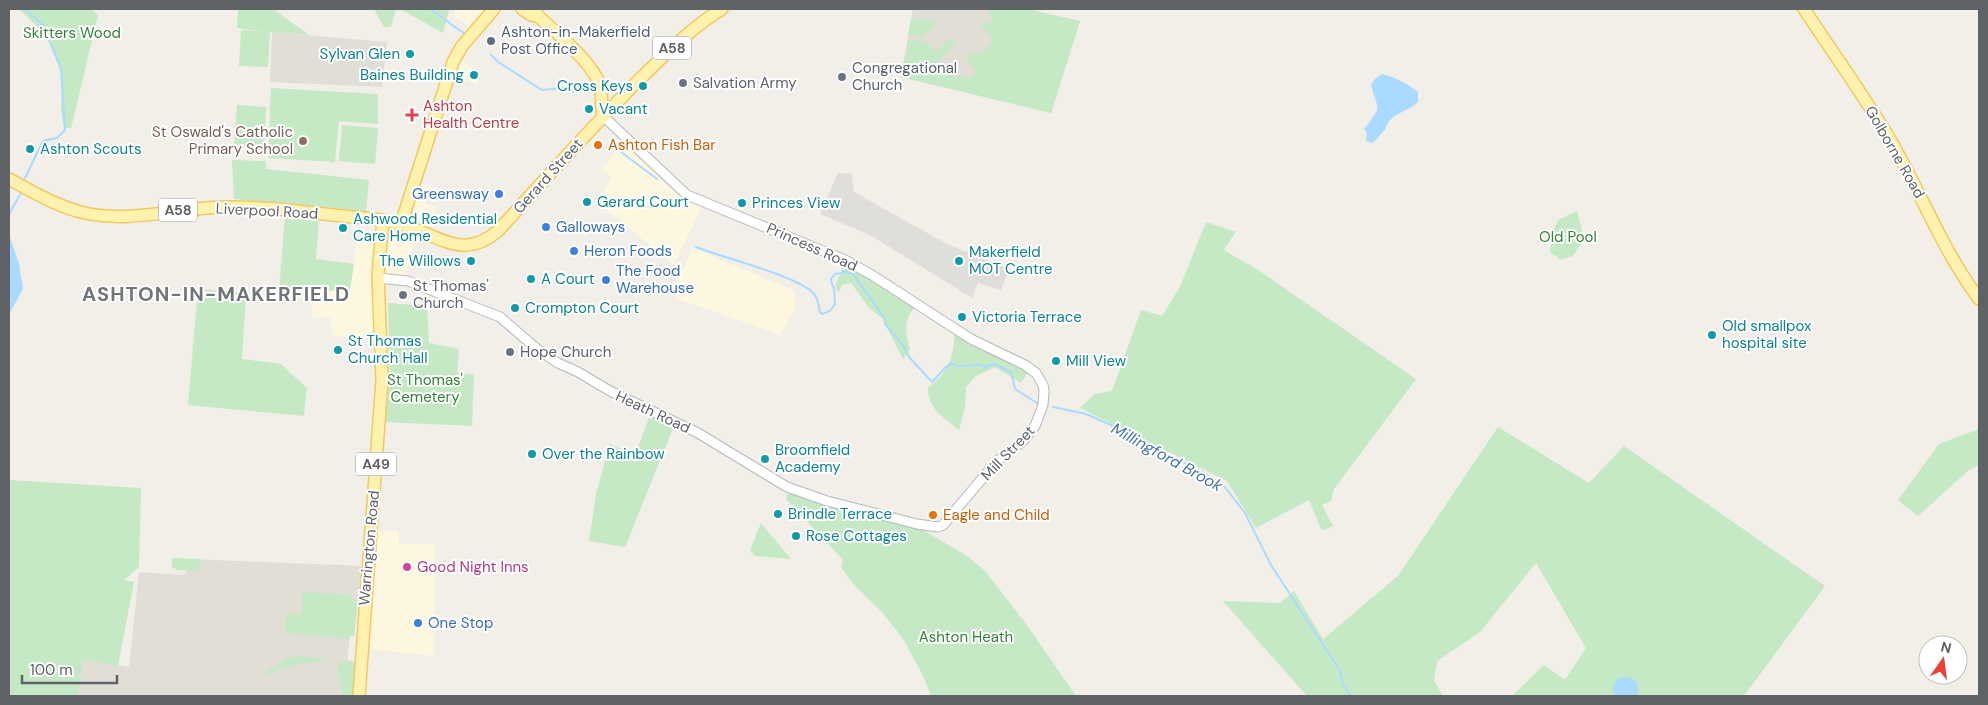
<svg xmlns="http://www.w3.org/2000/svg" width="1988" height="705" font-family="'DM Sans',sans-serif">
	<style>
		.commercial { fill: #fef7e0 }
		.industrial { fill: #e0deda }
		.education { fill: #e1ded6 }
		.green { fill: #c5e8c5 }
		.water { fill: #aadaff }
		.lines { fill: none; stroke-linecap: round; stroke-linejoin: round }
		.stream { stroke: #aadaff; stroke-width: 2 }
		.minor-casing { stroke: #b5b8bc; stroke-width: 11 }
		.major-casing { stroke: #f2c960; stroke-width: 14 }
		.minor { stroke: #fff; stroke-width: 9 }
		.major { stroke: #fff2af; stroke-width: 11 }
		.service-dot { fill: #5c6f8a; stroke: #fff; stroke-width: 2 }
		.culture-dot { fill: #0f9aa8; stroke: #fff; stroke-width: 2 }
		.worship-dot { fill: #6b7280; stroke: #fff; stroke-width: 2 }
		.health-dot { fill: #e0444e; stroke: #fff; stroke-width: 2 }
		.education-dot { fill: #8d6e63; stroke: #fff; stroke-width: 2 }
		.food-dot { fill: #e8710a; stroke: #fff; stroke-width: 2 }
		.shop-dot { fill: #3f7fe0; stroke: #fff; stroke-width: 2 }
		.hotel-dot { fill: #d1479c; stroke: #fff; stroke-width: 2 }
		.labels { text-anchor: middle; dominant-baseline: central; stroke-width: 4; stroke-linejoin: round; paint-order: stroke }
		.shield { fill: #fff; stroke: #8f9295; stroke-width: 1 }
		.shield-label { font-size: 14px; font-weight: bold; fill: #5f6368 }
		.service-label { font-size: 15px; fill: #4e5e75; stroke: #fff; text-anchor: start }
		.park-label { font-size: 15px; fill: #348238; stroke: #fff }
		.culture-label { font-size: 15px; fill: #0d838f; stroke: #fff; text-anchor: start }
		.worship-label { font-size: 15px; fill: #5b616d; stroke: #fff; text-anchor: start }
		.health-label { font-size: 15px; fill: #be3a42; stroke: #fff; text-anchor: start }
		.education-label { font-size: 15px; fill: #785e54; stroke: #fff; text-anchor: end }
		.food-label { font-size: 15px; fill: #c56008; stroke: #fff; text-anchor: start }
		.street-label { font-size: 15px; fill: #5f6368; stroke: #fff }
		.shop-label { font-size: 15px; fill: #366cbe; stroke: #fff; text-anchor: start }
		.hotel-label { font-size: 15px; fill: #b23c85; stroke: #fff; text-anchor: start }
		.water-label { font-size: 16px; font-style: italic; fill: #4174aa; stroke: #fff }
		.district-label { font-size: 20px; font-weight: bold; letter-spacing: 1px; fill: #70757a; stroke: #fff }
	</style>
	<rect width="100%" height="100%" fill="#f1efe8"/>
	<path class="commercial" d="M457,9H487L470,28L453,14Z
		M461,61L480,73L477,84L455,77Z
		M624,146L683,199L701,207L674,265L597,202L612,177L602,169L618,148L621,150Z
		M421,183L442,190L438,203L417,196Z
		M416,200L436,207L429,228L410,219Z
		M393,230L417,237L409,261L406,275L384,274L387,243L391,232Z
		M357,241L376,244L372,297L375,335L332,337L331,318H312L313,300L320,301V291L350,290Z
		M693,248L795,291V309L780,335L675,298L673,291Z
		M378,531H399V544H435L434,656L369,649Z"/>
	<path class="industrial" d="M838,173L852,174L854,192L947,244L1009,269L1001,290L978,283L972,298L870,235L820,214Z"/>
	<path class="education" d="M913,9H1027L1080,21L1051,113L901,77Z
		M272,32L387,42L382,87L270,82Z
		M189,559L363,566L354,636H350L348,653V660L354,662L356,666L353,696H78L83,660L129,667L139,572L183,575L189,569Z"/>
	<path class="green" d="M19,9H92L98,16L71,128H64L61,109L62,75L51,40Z
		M238,9H273L309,35L270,32L268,67L239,66L241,30L263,32L237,28Z
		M374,9H396L391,27H384Z
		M400,9L449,10L443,33Z
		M989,9H1027L1080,21L1051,113L901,77L908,40L925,41L936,52L950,38L956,43L939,60L941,62L938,66L946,74L949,71L954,76H965L969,79L972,75L977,72L966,59L972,52L980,54L993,42V38L981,26L985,22L987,24L993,18L988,11Z
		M911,18L934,20L935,24L923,36H908Z
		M271,88L378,94V124L339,121L335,162L268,158Z
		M237,105L266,107L264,148L234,146Z
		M342,125L378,128L375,164L339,161Z
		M232,160L266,161V169L369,180L366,211L234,199Z
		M1577,211L1584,239L1573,256L1561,260L1550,252L1552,234L1558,220Z
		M285,215L319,218L316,259L354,264L350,290L279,292Z
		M1206,222L1236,232L1224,249L1225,251L1255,268L1416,379L1334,489L1331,501L1322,505L1333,526L1322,531L1309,500L1256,528L1227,481L1080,408L1095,394L1112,391L1141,310L1162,316L1180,287Z
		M843,267L855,271L915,308C902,320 906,335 910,350L903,359L882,318L869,308L851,283L842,285L839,292L836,289V284Z
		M198,289L246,293L242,359L281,364L307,388L304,416L188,405Z
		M388,303L427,306L429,343L459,349L457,372L474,375L472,426L385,422L390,376Z
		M954,332L1029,370L1021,383L995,367L976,376L966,387L965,407L959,430C943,416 928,410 928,387C947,376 956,353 954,332Z
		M650,415L674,426L625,547L589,541L596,494L610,444L635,455Z
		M1498,427L1589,483L1624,446L1825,586L1744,696H1512L1544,665L1565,680L1586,648L1536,563L1480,632L1437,661L1434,681L1443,696H1307L1223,601L1280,603L1294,591L1323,639L1398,576Z
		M1979,429V465L1969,470L1918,516L1898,500L1939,444Z
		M9,480L141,488L139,567L124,580L134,582L118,666L83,660L78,696H9Z
		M791,493L923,530L967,556L985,571L1024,621L1076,696H931L925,680L904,640L882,612L854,585L841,567L843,560L786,499V496Z
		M761,523L791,559L755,556L750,550Z
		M172,558L201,559L200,567L197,571L177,570L172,567Z
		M303,592L352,595V600L359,601L357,605L354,636H350V639L287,633L285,628L286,617H288V613L302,614Z
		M300,656L325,659L320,662L298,664L261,676L286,658Z
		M348,660L353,662L356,666L353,696H343L337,666L340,662Z"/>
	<path class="water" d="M1382,74C1395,77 1408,84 1418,92V102C1407,113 1390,112 1385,130C1379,134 1379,139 1372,143L1366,141L1367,133L1364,129C1384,104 1377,111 1371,84L1376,78Z
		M9,234L19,264L23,289L9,314Z
		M1622,677C1635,676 1641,685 1637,696H1614L1613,686L1618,679Z"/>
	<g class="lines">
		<path class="stream" d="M430,9L465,34
			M491,55L498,62L542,90L562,88H568L573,92
			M613,146L657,179
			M23,182L43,141L57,138L65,130L61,69L43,25L25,9
			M9,214L21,193
			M696,247C723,258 799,276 814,294C819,300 818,306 820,312L822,314L830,311L835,304L834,287L832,285L831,279L835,274L842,273L844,271L853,274L886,320L885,324L903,345L909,357L932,382L946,367L952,364L957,366L980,365L985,367L994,364L1011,372L1015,389L1037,403
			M1053,407L1086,414L1118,428L1202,472L1224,486L1245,513L1271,565L1340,671L1343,685L1351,696"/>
		<g class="minor-casing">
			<path id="minor" d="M378,278L408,281L500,317L537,349L558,363L578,372L610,391L698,433L787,487L827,501L917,524L938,527L943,525L997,461L1023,441L1035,426L1043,405L1044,391L1043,385L1036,373L1025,365L971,339L872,275L845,260L687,195L603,116"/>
		</g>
		<g class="major-casing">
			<path id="major" d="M522,9L531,15L539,17
				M534,9L539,17C555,31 595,65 600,86C603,96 600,106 603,116
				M1804,9C1833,53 1865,97 1892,143C1922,195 1943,251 1979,299
				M9,179C33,192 58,207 85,213C130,223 178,208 224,207C267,206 310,213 353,217C369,218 386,220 401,224C440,235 462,262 499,230C546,178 593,125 643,76C668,52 692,27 722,9
				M401,224L453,62L462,46L494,9
				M359,696L382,380L378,274L383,221"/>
		</g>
		<use href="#minor" class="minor"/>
		<use href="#major" class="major"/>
	</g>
	<circle class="service-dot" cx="491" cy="41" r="5"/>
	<g class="culture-dot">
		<circle cx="410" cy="54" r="5"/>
		<circle cx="474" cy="75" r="5"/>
		<circle cx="643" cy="86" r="5"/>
		<circle cx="589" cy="109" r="5"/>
		<circle cx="30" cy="149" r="5"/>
		<circle cx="587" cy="202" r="5"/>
		<circle cx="742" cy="203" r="5"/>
		<circle cx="343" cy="228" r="5"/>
		<circle cx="471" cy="261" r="5"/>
		<circle cx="959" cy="261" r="5"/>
		<circle cx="531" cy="279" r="5"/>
		<circle cx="515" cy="308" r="5"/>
		<circle cx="962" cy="317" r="5"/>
		<circle cx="1712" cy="335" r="5"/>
		<circle cx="338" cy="350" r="5"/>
		<circle cx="1056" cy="361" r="5"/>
		<circle cx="532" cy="454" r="5"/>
		<circle cx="765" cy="459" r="5"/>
		<circle cx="778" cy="514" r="5"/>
		<circle cx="796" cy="536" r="5"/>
	</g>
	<g class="worship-dot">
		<circle cx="842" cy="77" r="5"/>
		<circle cx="683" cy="83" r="5"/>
		<circle cx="403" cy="295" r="5"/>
		<circle cx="510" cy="352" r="5"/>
	</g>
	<path class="health-dot" d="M409.5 107.5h5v5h5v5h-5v5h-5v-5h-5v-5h5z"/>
	<circle class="education-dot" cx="303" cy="141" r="5"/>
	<g class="food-dot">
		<circle cx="598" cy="145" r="5"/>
		<circle cx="933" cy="515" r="5"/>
	</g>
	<g class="shop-dot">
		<circle cx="499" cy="194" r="5"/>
		<circle cx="546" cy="227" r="5"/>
		<circle cx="574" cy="251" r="5"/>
		<circle cx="606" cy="280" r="5"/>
		<circle cx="418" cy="623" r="5"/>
	</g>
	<circle class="hotel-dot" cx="407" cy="567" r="5"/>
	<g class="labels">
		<g class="shield">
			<rect x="653" y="36.5" width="38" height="23" rx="4"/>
			<rect x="159" y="198.5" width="38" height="23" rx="4"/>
			<rect x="356" y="452.5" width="40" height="23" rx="4"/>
		</g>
		<g class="shield-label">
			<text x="672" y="48">A58</text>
			<text x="178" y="210">A58</text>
			<text x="376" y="464">A49</text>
		</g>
		<g class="service-label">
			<text x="501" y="32">Ashton-in-Makerfield<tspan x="501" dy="17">Post Office</tspan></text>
		</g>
		<g class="park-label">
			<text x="72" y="33">Skitters Wood</text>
			<text x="1568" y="237">Old Pool</text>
			<text x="425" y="380">St Thomas'<tspan x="425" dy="17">Cemetery</tspan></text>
			<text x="966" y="637">Ashton Heath</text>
		</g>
		<g class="culture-label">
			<text x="400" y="54" text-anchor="end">Sylvan Glen</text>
			<text x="464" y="75" text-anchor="end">Baines Building</text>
			<text x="633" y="86" text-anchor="end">Cross Keys</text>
			<text x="599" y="109">Vacant</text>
			<text x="40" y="149">Ashton Scouts</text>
			<text x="597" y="202">Gerard Court</text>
			<text x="752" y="203">Princes View</text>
			<text x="353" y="219">Ashwood Residential<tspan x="353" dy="17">Care Home</tspan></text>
			<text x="969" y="252">Makerfield<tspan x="969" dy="17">MOT Centre</tspan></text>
			<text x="461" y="261" text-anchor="end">The Willows</text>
			<text x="541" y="279">A Court</text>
			<text x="525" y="308">Crompton Court</text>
			<text x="972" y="317">Victoria Terrace</text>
			<text x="1722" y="326">Old smallpox<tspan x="1722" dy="17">hospital site</tspan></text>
			<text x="348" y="341">St Thomas<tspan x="348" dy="17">Church Hall</tspan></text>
			<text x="1066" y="361">Mill View</text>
			<text x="775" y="450">Broomfield<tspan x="775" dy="17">Academy</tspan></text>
			<text x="542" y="454">Over the Rainbow</text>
			<text x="788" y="514">Brindle Terrace</text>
			<text x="806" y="536">Rose Cottages</text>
		</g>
		<g class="worship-label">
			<text x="852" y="68">Congregational<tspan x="852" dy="17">Church</tspan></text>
			<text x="693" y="83">Salvation Army</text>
			<text x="413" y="286">St Thomas'<tspan x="413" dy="17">Church</tspan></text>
			<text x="520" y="352">Hope Church</text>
		</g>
		<g class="health-label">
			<text x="423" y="106">Ashton<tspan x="423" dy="17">Health Centre</tspan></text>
		</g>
		<g class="education-label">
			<text x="293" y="132">St Oswald's Catholic<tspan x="293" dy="17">Primary School</tspan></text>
		</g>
		<g class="food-label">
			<text x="608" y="145">Ashton Fish Bar</text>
			<text x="943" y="515">Eagle and Child</text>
		</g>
		<g class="street-label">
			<text transform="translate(1895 152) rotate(60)">Golborne Road</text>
			<text transform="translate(548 176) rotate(-48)">Gerard Street</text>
			<text transform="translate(267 211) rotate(3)">Liverpool Road</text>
			<text transform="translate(812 247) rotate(24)">Princess Road</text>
			<text transform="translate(653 412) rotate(25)">Heath Road</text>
			<text transform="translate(1008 453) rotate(-46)">Mill Street</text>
			<text transform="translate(369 548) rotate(-85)">Warrington Road</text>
		</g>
		<g class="shop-label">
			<text x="489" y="194" text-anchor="end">Greensway</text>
			<text x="556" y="227">Galloways</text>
			<text x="584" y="251">Heron Foods</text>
			<text x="616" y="271">The Food<tspan x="616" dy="17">Warehouse</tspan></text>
			<text x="428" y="623">One Stop</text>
		</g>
		<g class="hotel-label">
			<text x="417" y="567">Good Night Inns</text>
		</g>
		<g class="water-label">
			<text transform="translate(1167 457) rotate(29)">Millingford Brook</text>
		</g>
		<g class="district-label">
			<text x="216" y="294">ASHTON-IN-MAKERFIELD</text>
		</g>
	</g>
	<rect width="1988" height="705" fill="none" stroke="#5f6368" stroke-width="20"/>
	<g transform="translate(1943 660) rotate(14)"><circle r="24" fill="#ffffff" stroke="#bfc1c3"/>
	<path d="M0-4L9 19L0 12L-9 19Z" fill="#ea4335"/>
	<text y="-8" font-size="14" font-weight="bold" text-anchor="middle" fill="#5f6368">N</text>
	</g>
	<path d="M22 675v8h95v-8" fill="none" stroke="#5f6368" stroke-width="2.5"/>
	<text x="30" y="675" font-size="15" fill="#5f6368" stroke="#ffffff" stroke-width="4" paint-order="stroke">100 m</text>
</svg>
